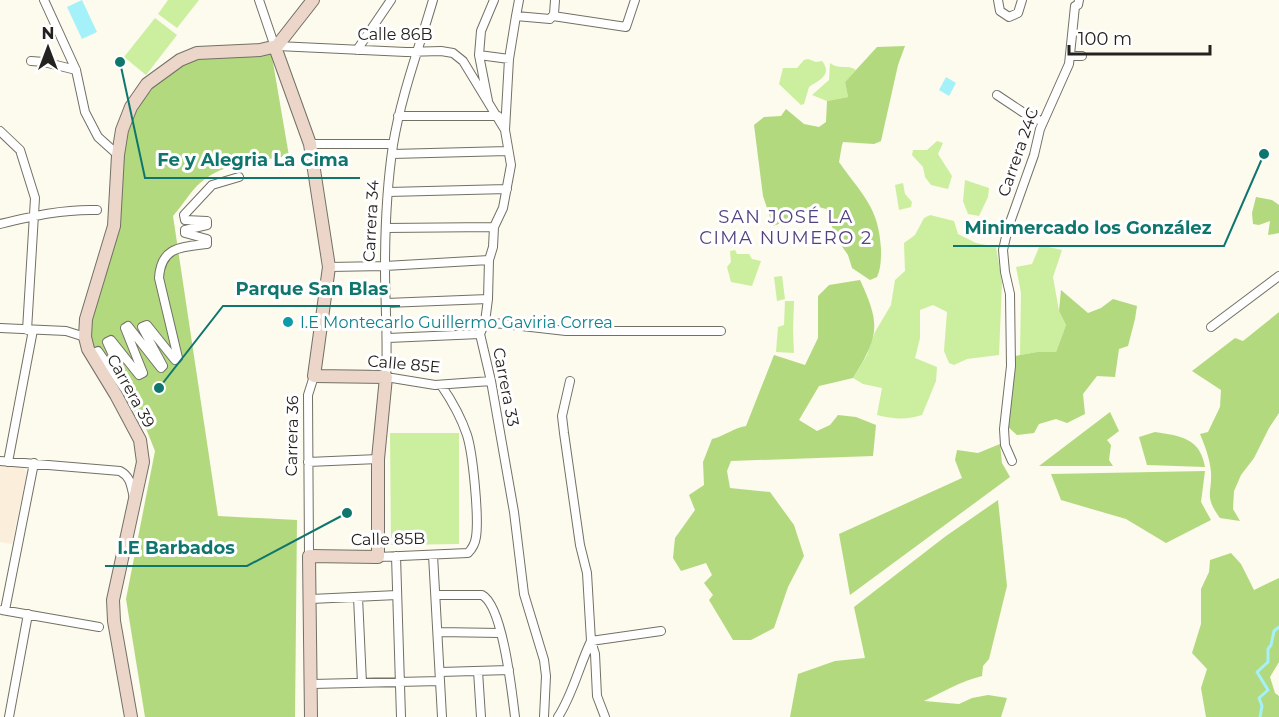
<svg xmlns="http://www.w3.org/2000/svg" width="1279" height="717" font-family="Montserrat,sans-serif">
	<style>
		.education { fill: #fbeeda }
		.green { fill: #cbef9e }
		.forest { fill: #b2d97e }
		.water { fill: #a5f1f9 }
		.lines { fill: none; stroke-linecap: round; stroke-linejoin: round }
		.stream { stroke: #a5f1f9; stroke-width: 3 }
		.street-casing { stroke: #737066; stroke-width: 10 }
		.secondary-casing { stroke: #737066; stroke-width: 14 }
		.street { stroke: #fff; stroke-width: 8 }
		.secondary { stroke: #ecd6ca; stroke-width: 12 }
		.culture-dot { fill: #0f9aa8; stroke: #fff; stroke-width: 2 }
		.labels { text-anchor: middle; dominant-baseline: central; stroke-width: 6; stroke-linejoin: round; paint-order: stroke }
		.street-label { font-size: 16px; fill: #24221e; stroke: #fff }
		.culture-label { font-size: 16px; fill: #0d838f; stroke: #fff; text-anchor: start }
		.neighbourhood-label { font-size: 18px; letter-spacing: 1.5px; fill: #524380; stroke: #fff }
		.leader { fill: none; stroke: #0f766e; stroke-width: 2 }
		.callout-dot { fill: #0f766e; stroke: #fff; stroke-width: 2 }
		.callout-label { font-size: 18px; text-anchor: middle; font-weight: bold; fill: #0f766e; stroke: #fff; stroke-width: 6; stroke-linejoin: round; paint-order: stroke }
	</style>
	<rect width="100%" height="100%" fill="#fdfaee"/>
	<path class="education" d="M0,464L21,466L27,472L12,544L0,542Z"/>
	<path class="green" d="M168,0H199L177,28L158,14Z
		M155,18L177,35L146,75L124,57Z
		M808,59L816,62L822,61C833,75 819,80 809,87L804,104L801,105L779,84L783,68H797L804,60Z
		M830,63C838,70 848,64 856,70L845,82L848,97L827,101L812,95L829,80Z
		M937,141L943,143L938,154L952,176L948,189L931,185L925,177L923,167L912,155L913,150H927Z
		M965,180L989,188L988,197L979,216L968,214L963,201Z
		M903,183L905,194L912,202L911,207L899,210L895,185Z
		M930,215L954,221L958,234L976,243L996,247L1002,282L999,355L967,359L954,365L949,363L944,351L947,312L933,305L920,310V338L915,358L937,367L936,381L922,415C907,420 893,419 877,415L882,388L863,384L853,378L867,355L875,332L891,305L895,280L905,271L904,243L915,235L924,218Z
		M1040,245L1062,250L1053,277L1059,311L1066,325L1056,352H1037L1020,355L1021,293L1016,267L1032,264Z
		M735,250L737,254H749L752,259L761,261L752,286L731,282L727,267L731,262L730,251Z
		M782,276L785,299L777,301L774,277Z
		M785,301H794L793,330L794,353L776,352L778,327L784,325Z
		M390,433H459V544L391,545Z"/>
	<path class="forest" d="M905,46L898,65L881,141L874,144L843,142L842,145L839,162C862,195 879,207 881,249C881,260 881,268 877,277L870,280L852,268L848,255L836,238L826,209L819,207L809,209L807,219L801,216L773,226L763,196L754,125L764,117L781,116L786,109L804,124L819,127L826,122L827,101L848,97L845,82L877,47Z
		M271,51L289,156C261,161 222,162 200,183C190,192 182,206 173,216L218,516L297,520L295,717H145L126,599L155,451L147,431L93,346L90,336V319L120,226L121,156L125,131L149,86L198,56Z
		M1256,197L1272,200L1279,205V233L1268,235L1270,221L1259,225L1253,224L1252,213Z
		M860,280C881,325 879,336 853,378L819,386L799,420L817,431L830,425L838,415L856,417L876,425L873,456L731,461L727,471L730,488L770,492L794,525L804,556L788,587L774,628L751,640H733L709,600L713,595L704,583L712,575L706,563L681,571L673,558L675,538L695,510L689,495L704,485L703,462L712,439C725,436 733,428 746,426L774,355L805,365L818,338V296L829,285Z
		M1061,290L1088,313L1101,308L1113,299L1137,306L1135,319L1128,346L1119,349L1115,377L1097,376L1083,394L1085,414L1067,423L1056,419L1039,424L1034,433L1017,435L1008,427L1015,356L1037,352H1056L1066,325L1059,311Z
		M1279,312V413L1269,428L1254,458L1241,475L1234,491L1233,509L1240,521L1220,518C1204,496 1212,495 1211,472C1210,459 1205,446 1200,434L1208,432L1220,407L1221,390L1192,371L1235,338L1243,341Z
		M1110,412L1119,431L1107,440L1111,445L1109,460L1113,466H1039Z
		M1155,432C1181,436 1200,438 1205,467L1147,465L1139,437Z
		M1000,444L1002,463L1010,477L850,595L839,534L962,478L955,460L957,450L978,453Z
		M1205,471L1201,502L1211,520L1166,543L1126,519L1061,500L1051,474Z
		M998,500L1007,586L989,659L983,666L982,676C961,681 943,692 924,701L959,704L972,698L988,695L1007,698L1001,717H790L798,674L835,661L865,658L854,607L946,536Z
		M1231,553L1241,564L1254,590L1279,578V662L1270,677L1275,693L1279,696V717H1206L1201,688L1207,669L1192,653L1201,624V589L1209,572L1210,560Z"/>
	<path class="water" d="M82,0L97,32L82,39L67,7Z
		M946,77L956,83L949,96L939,90Z"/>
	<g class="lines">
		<path class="stream" d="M1260,717L1262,706L1259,698L1268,690L1257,672L1268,662V649L1271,645L1274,631L1279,627"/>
		<g class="street-casing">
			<path id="street" d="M44,0L76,70L85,112L98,137L118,155
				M259,0L275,47
				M433,0C419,48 401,96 393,145C387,185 385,227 385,268C385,305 388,340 386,377L435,385L491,381
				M998,0L1000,11L1009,17L1018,13L1022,0
				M516,16L519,0
				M553,16L626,27L635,0
				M277,46L406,52L441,51L453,53L463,61L505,130L511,165L503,208L494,227L493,247L489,260L488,299L485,322L480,334L491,381L514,512L524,594L544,660L546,676L544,717
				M357,50L391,0
				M479,55L509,59
				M1070,56H1082
				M31,61L44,62L76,70
				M997,95L1024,113L1043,122
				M488,101L479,55L481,31L494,0
				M398,116H498
				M505,130L509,59L516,16L550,19L554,14L555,0
				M0,131L20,150L35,198L27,330
				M310,144H393
				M392,154L508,151
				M388,192L507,189
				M0,224C33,216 63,209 97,210
				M386,228L494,227
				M329,267L385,266L489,260
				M386,303L488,299
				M485,322L566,331H721
				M1211,327L1279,276
				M0,328L66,331L85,337
				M125,328L128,326L161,368L163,366L142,327L147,325L175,360L178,358L159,278C161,246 182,247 207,244V239L185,233V230L207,225V221L185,220L184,215L212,185L239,177
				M388,338L480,334
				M97,358L94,353L98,351L124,388L127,386L107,342L111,340L139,375L143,373L125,328
				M570,381L562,416L564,433L580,545L587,573L591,641L595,654L597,696L605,717
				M0,461L120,471C131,477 131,486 134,498
				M1012,461L1005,445L1004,429L1011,366L1010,294L1005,272L1003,250L1008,228L1034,155L1040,129L1069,64L1075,6L1078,5L1079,0
				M8,462L33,330
				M308,462L378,459
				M433,555L442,717
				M309,556L308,395L314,376
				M396,556L401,717
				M378,557L468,553C472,549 475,544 476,537C479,517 473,454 467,435C461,417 452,401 441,385
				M436,595H482C503,606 512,693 515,717
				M358,597L362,683
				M311,599L397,595
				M2,610L99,627
				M5,610L34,463
				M438,632L500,633
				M478,671L481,717
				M440,672L509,670
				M312,684L440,681
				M9,717L28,614
				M558,717C573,694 579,666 591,641L661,631"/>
		</g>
		<g class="secondary-casing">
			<path id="secondary" d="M275,47L310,144L329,267L314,376L386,377L378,459V557L309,556L311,717
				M131,717L114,621L113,600L143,462L140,440L116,395L88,349L85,337L86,319L114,226L118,155L122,130L131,107L147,84L180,60L197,53L260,50L277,46L313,0"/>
		</g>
		<use href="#street" class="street"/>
		<use href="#secondary" class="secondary"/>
	</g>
	<circle class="culture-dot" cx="288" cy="322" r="6"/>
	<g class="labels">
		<g class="street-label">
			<text x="395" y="34">Calle 86B</text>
			<text transform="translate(1018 152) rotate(-71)">Carrera 24C</text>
			<text transform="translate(371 221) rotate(-87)">Carrera 34</text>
			<text transform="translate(404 364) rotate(5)">Calle 85E</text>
			<text transform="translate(506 387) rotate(79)">Carrera 33</text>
			<text transform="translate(131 391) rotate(61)">Carrera 39</text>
			<text transform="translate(292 436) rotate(-89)">Carrera 36</text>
			<text transform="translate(388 539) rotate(-1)">Calle 85B</text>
		</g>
		<g class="culture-label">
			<text x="300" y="322">I.E Montecarlo Guillermo Gaviria Correa</text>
		</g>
		<g class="neighbourhood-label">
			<text x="786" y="217">SAN JOSÉ LA<tspan x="786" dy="21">CIMA NUMERO 2</tspan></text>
		</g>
	</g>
	<path class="leader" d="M120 62L145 178H360M1264 154L1224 246H953M159 388L223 306H400M347 513L247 566H105"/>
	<g class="callout-dot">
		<circle cx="120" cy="62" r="6"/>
		<circle cx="1264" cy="154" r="6"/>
		<circle cx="159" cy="388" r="6"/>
		<circle cx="347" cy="513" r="6"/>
	</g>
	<g class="callout-label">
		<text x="253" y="166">Fe y Alegria La Cima</text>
		<text x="1088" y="234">Minimercado los González</text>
		<text x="312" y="295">Parque San Blas</text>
		<text x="176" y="554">I.E Barbados</text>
	</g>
	<g transform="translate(48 48)" stroke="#ffffff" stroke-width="4.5" paint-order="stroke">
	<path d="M0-4.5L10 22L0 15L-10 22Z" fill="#24221e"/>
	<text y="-9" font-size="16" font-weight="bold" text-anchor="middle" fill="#24221e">N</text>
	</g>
	<path d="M1069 45v9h141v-9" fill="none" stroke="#24221e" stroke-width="3"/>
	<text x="1078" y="45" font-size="18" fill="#24221e" stroke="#ffffff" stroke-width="4.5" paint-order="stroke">100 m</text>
</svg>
